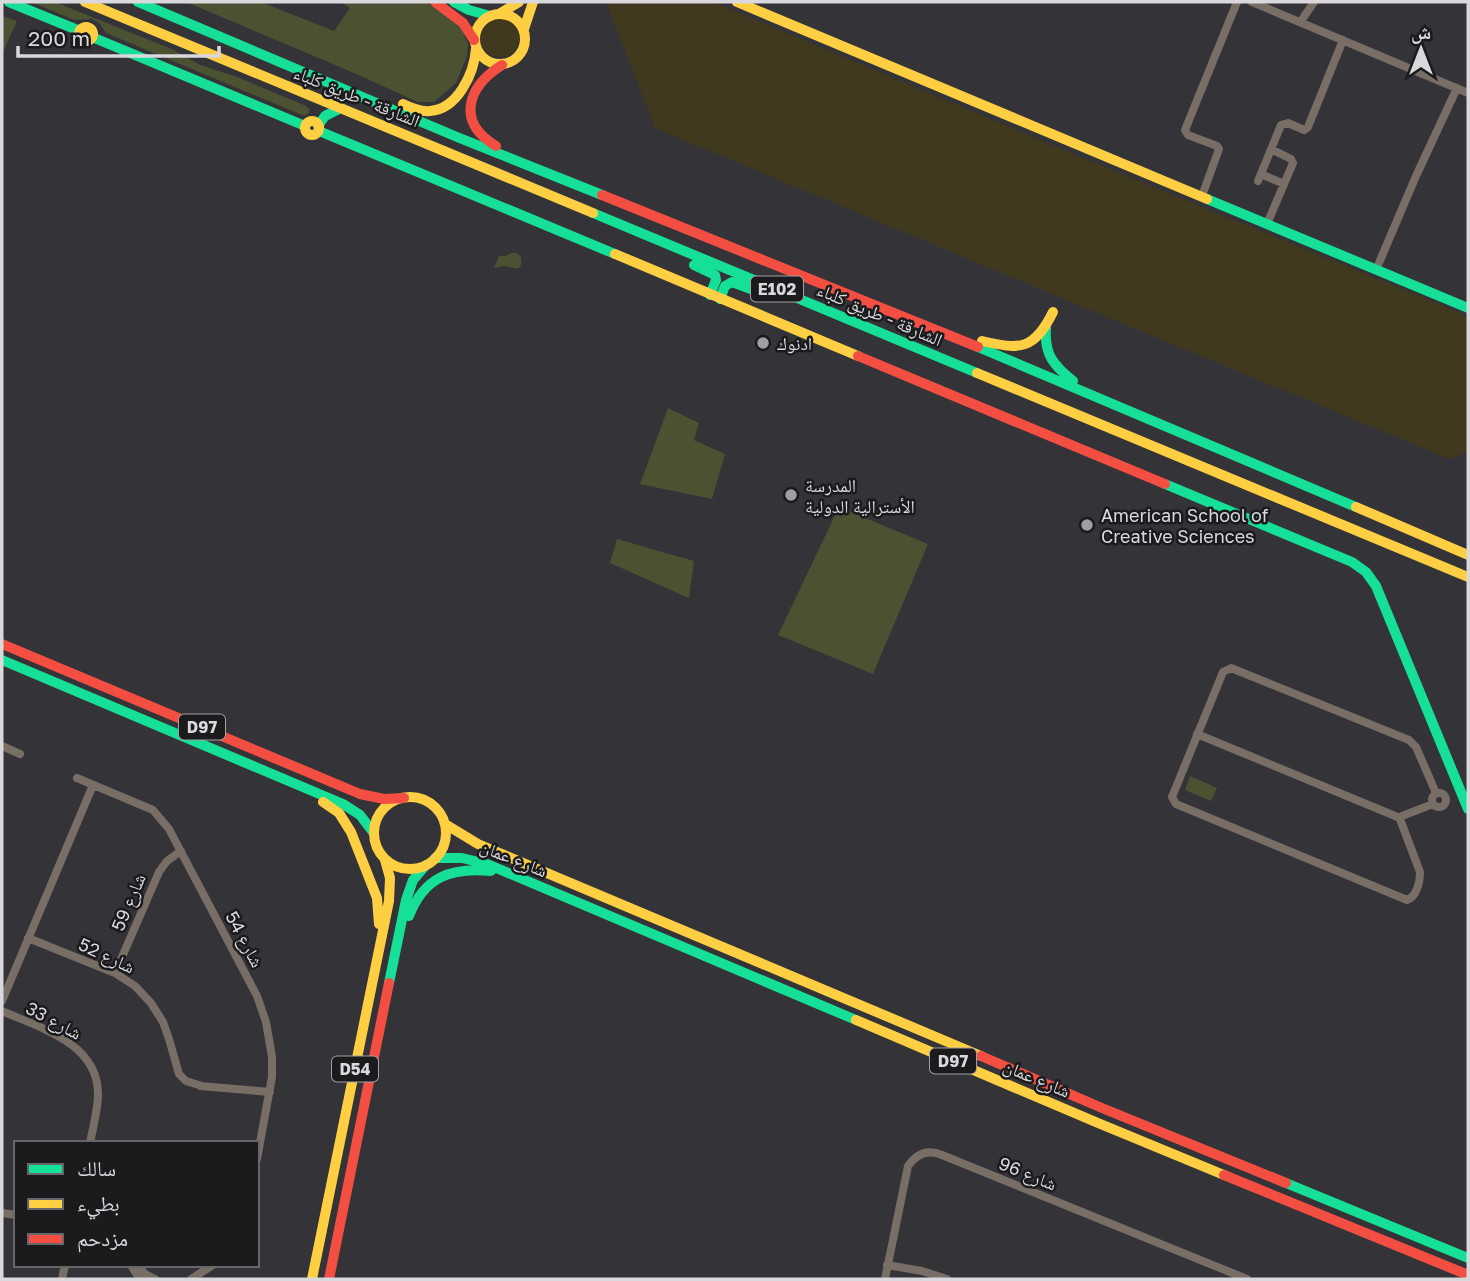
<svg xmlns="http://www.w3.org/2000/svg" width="1470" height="1281" font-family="'Golos Text','Noto Naskh Arabic',sans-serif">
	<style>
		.green { fill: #4a5232 }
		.sand { fill: #41391e }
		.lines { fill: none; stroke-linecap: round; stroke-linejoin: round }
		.street { stroke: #786e66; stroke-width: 8 }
		.fast { stroke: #16e098; stroke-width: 10 }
		.slow { stroke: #ffcf43; stroke-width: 10 }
		.jam { stroke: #f24e42; stroke-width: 10 }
		.poi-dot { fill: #9f9ea3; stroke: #1b1a1d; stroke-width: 2.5 }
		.labels { text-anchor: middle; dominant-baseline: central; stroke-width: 5; stroke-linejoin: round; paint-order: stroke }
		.shield { fill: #1b1a1d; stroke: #a09fa3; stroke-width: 2 }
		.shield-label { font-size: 16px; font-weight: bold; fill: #d9d8dd }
		.street-label { font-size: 18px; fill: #d9d8dd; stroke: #1b1a1d }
		.poi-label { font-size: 18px; fill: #d9d8dd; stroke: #1b1a1d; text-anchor: start }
	</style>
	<rect width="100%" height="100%" fill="#343338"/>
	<path class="green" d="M31,2H55L174,50L200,65L235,76L306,106L309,109V113L304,116L106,33L100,24L92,19L74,20Z
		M186,2H261L334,31L350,8L341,2H426L453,19L462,30L468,44L467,56L456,83L434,102H418L354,73Z
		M2,16L17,21L2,54Z
		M511,253H517L521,257C523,274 514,267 504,266C502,266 496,268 494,268L499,256H506Z
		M668,408L699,423L694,440L725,454L712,499L640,484Z
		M839,507L928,544L873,674L778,635Z
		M617,539L694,561L689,598L610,563Z
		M1190,776L1217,788L1211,801L1185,790Z"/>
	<path class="sand" d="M606,2H713L1107,168L1468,316V451L1450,459L1155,337L655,128Z
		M480 37a20 20 0 1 1 40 0a20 20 0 1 1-40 0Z"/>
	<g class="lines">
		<path class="street" d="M1252,2L1468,93
			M1301,21L1314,2
			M1261,174L1284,184
			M1258,181L1281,125L1288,123L1304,130L1308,127L1343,40
			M1202,196L1219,149L1217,146L1188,135L1185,130L1237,2
			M1267,224L1293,163L1291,159L1271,149
			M1376,270L1416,176L1457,88
			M1197,734L1400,818
			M2,746L20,754
			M77,778L153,810L169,829L257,996L266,1022L272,1057V1077L257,1159
			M1432 800a7 7 0 1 1 14 0a7 7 0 1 1-14 0Z
			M1433,804L1402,816L1400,819L1420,872C1420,882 1417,896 1407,900L1176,804L1172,797L1223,672L1231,668L1409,740L1416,747L1436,793
			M28,938L115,973L135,986L151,1003L163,1022L169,1039L179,1074L186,1081L202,1086
			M115,973L159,872L167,861L181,851
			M2,1001L93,785
			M2,1011C40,1028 98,1043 98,1094C98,1110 93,1127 90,1143
			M200,1086L270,1092
			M2,1213L16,1215
			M131,1265L137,1275L145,1279
			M137,1265L145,1274L155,1279
			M887,1265L922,1271L947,1279
			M62,1279L65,1265
			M191,1279L213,1265
			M885,1279L908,1166C917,1153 928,1149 942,1155L1247,1279"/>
		<path class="fast" d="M9,2L80,31
			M138,2L457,137L602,195
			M454,2L469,10L490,16
			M92,37L305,126
			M318,126L325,116L341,108
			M319,131L615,254
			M1207,199L1468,308
			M593,213L977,373
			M694,265L715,275L716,280L710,295
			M720,299L725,286L732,282L759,292
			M1046,328C1044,354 1053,365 1073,381
			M978,347L1356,507
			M1165,484L1352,562L1366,572L1376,586L1468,809
			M2,660L343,804L360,815L373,832
			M435,858H462L487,864L856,1020
			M409,916C424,877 451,867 491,871
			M389,983L406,900L413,880L426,865
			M1286,1183L1468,1258"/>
		<path class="slow" d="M85,2L593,213
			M737,2L1207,199
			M475 39a25 25 0 1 1 50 0a25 25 0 1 1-50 0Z
			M499,14L519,2
			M79 34a7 7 0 1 1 14 0a7 7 0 1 1-14 0Z
			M524,29L533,2
			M403,104C411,108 420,112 430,111C458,109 474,73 476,49
			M305 128a7 7 0 1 1 14 0a7 7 0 1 1-14 0Z
			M615,254L858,356
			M982,341C1021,350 1034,350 1053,312
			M977,373L1468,577
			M1356,507L1468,555
			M374 833a36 36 0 1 1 72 0a36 36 0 1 1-72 0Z
			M323,802L339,813L351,832L377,898L379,924
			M445,824L478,844L981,1056
			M856,1020L1098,1123L1224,1175
			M312,1279L389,901L390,878L385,860"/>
		<path class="jam" d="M435,2L463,23L474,40
			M496,146C456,122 467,87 502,65
			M602,195L978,347
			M858,356L1165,484
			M2,644L360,794L384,799L404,798
			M981,1056L1102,1108L1286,1183
			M1224,1175L1468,1275
			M329,1279L389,983"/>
	</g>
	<g class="poi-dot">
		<circle cx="763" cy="343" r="7"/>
		<circle cx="791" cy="495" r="7"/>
		<circle cx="1087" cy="525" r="7"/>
	</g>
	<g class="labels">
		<g class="shield">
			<rect x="751" y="276.5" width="52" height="25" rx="5"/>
			<rect x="179" y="714.5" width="46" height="25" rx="5"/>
			<rect x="930" y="1048.5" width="46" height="25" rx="5"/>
			<rect x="332" y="1056.5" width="46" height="25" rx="5"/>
		</g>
		<g class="shield-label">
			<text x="777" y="289">E102</text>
			<text x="202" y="727">D97</text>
			<text x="953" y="1061">D97</text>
			<text x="355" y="1069">D54</text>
		</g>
		<g class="street-label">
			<text transform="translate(357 96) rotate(22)">الشارقة - طريق كلباء</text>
			<text transform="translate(880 314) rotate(23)">الشارقة - طريق كلباء</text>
			<text transform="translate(514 858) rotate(22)">شارع عمان</text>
			<text transform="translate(128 902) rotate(-67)">شارع 59</text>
			<text transform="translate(245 939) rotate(62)">شارع 54</text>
			<text transform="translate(107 955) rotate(25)">شارع 52</text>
			<text transform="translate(54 1020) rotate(28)">شارع 33</text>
			<text transform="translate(1037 1078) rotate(23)">شارع عمان</text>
			<text transform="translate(1028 1173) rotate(22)">شارع 96</text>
		</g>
		<g class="poi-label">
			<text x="777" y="343">ادنوك</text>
			<text x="805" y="485">المدرسة<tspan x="805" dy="21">الأسترالية الدولية</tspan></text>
			<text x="1101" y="515">American School of<tspan x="1101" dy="21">Creative Sciences</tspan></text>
		</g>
	</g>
	<rect width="1470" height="1281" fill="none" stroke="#d9d8dd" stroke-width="7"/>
	<rect x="14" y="1141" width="245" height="126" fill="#1b1a1d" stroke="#67666a" stroke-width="2"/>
	<rect x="28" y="1164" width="35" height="10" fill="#16e098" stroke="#67666a" stroke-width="2"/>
	<text x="77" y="1176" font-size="21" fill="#d9d8dd">سالك</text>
	<rect x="28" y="1199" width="35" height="10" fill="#ffcf43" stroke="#67666a" stroke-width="2"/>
	<text x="77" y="1211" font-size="21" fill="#d9d8dd">بطيء</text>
	<rect x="28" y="1234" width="35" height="10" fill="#f24e42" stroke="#67666a" stroke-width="2"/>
	<text x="77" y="1246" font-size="21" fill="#d9d8dd">مزدحم</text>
	<g transform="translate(1421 49)" stroke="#1b1a1d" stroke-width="5" paint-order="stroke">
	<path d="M0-5L12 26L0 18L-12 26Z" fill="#d9d8dd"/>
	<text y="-10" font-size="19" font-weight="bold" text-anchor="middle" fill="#d9d8dd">ش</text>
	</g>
	<path d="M18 46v10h201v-10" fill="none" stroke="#d9d8dd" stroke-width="3.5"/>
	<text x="28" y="46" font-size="21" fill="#d9d8dd" stroke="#1b1a1d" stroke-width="5" paint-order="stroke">200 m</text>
</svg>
